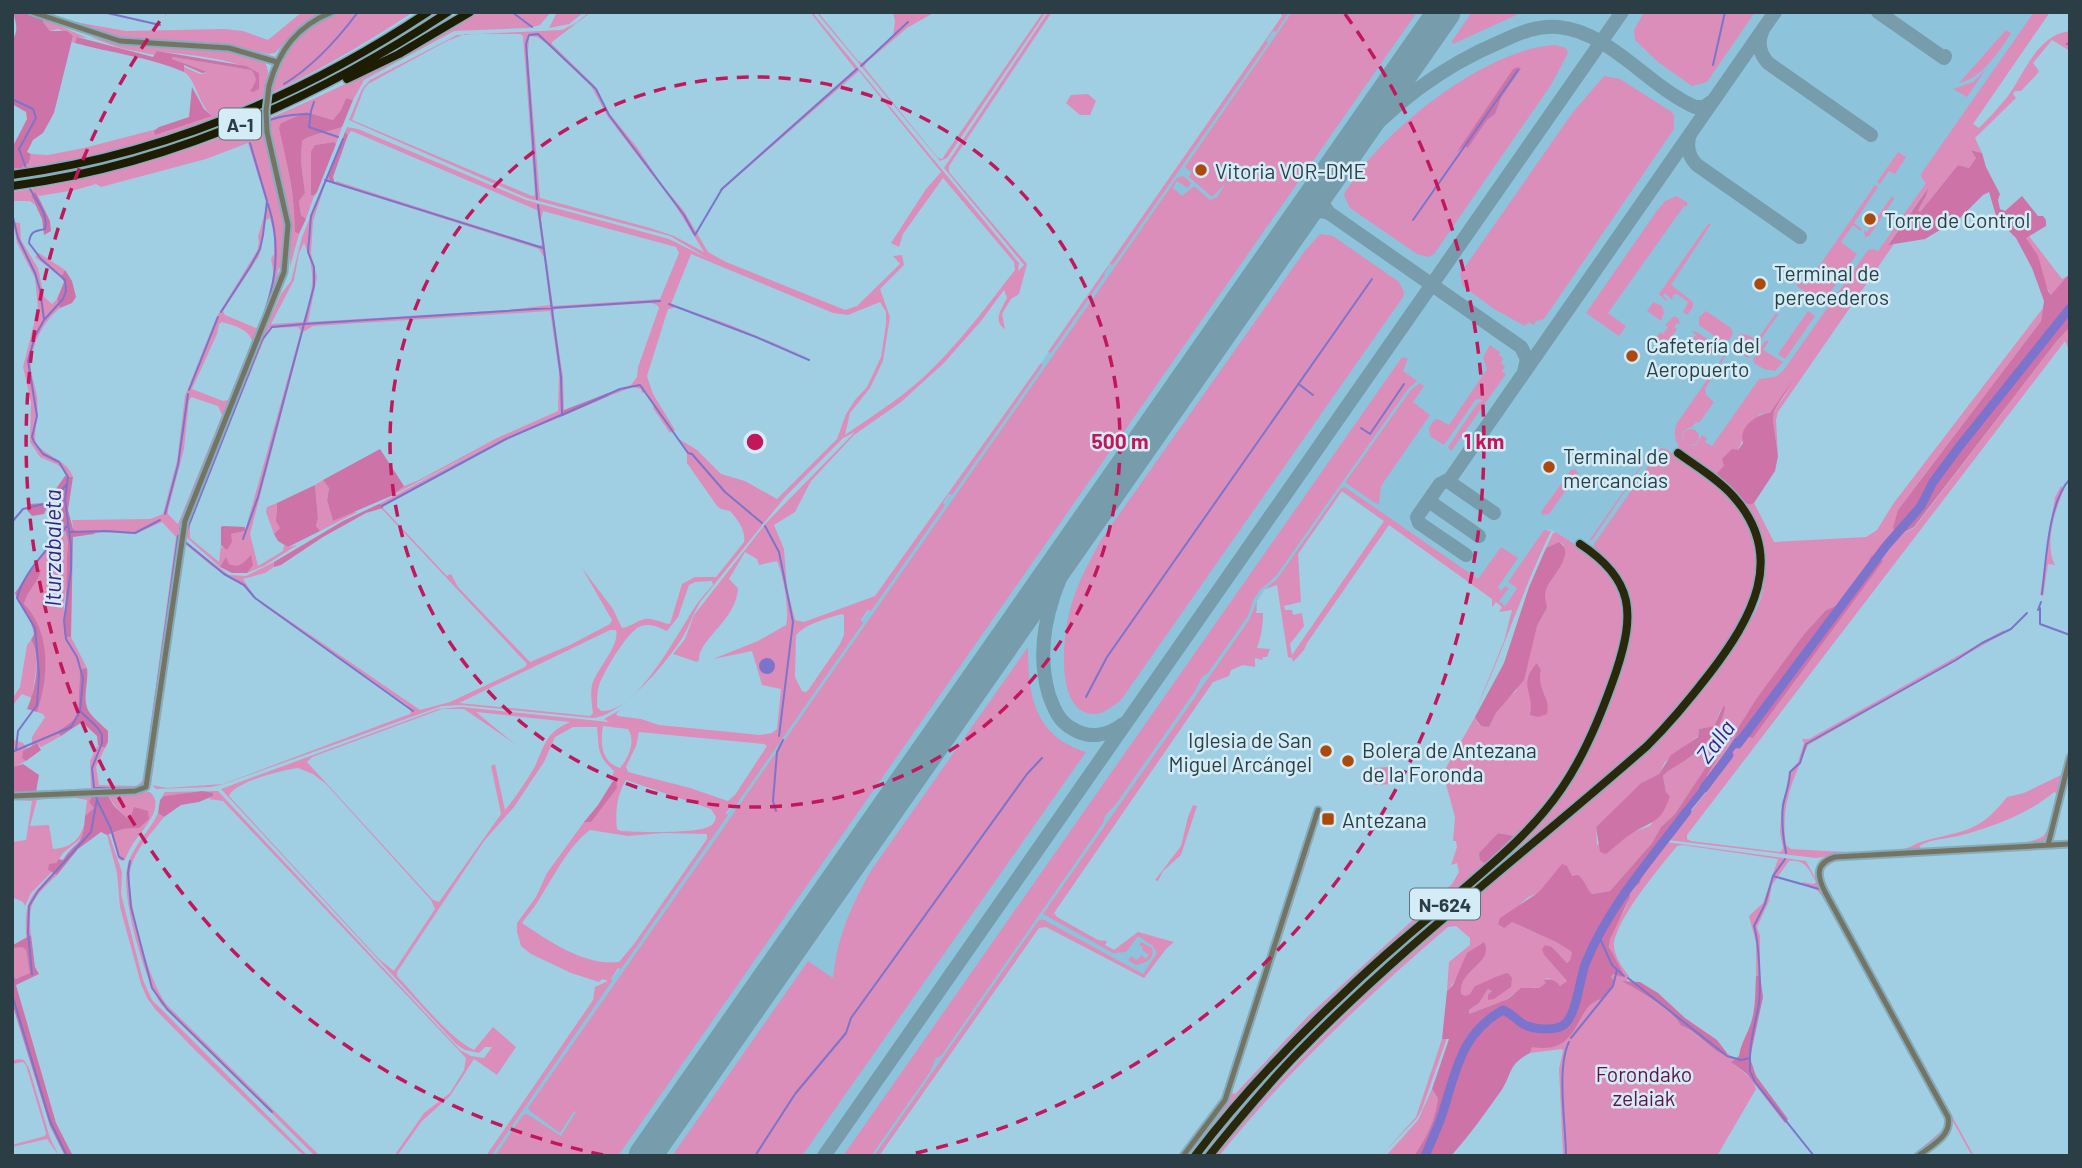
<svg xmlns="http://www.w3.org/2000/svg" width="2082" height="1168" font-family="Barlow,sans-serif">
	<style>
		.built { fill: #8dc4db }
		.green { fill: #db8eb9; fill-rule: evenodd }
		.forest { fill: #ce73a8 }
		.water { fill: #7c74cc }
		.lines { fill: none; stroke-linecap: round; stroke-linejoin: round }
		.stream { stroke: #7c74cc; stroke-width: 2 }
		.river { stroke: #7c74cc; stroke-width: 9 }
		.taxiway { stroke: #779cac; stroke-width: 14 }
		.runway { stroke: #779cac; stroke-width: 33 }
		.tertiary-casing { stroke: #84acbd; stroke-width: 9 }
		.trunk-casing { stroke: #84acbd; stroke-width: 11 }
		.motorway-casing { stroke: #84acbd; stroke-width: 11 }
		.tertiary { stroke: #757463; stroke-width: 5 }
		.trunk { stroke: #2a280a; stroke-width: 8 }
		.motorway { stroke: #1e1c01; stroke-width: 8 }
		.tertiary-bridge-casing { stroke: #84acbd; stroke-width: 9; stroke-linecap: butt }
		.tertiary-bridge { stroke: #757463; stroke-width: 5 }
		.ring { fill: none; stroke: #c2185b; stroke-width: 3.5; stroke-dasharray: 12 9 }
		.poi-dot { fill: #ac4a0e; stroke: #d4ecf6; stroke-width: 2.5 }
		.labels { text-anchor: middle; dominant-baseline: central; stroke-width: 5; stroke-linejoin: round; paint-order: stroke }
		.shield { fill: #d4ecf6; stroke: #5e727b; stroke-width: 2 }
		.shield-label { font-size: 19px; font-weight: bold; fill: #2b3e46 }
		.poi-label { font-size: 21px; fill: #2b3e46; stroke: #d4ecf6; text-anchor: start }
		.park-label { font-size: 21px; fill: #631047; stroke: #d4ecf6 }
		.water-label { font-size: 23px; font-style: italic; fill: #381e87; stroke: #d4ecf6 }
		.centre { fill: #c2185b; stroke: #d4ecf6; stroke-width: 3.5 }
		.ring-label { font-size: 21px; text-anchor: middle; font-weight: bold; fill: #c2185b; stroke: #d4ecf6; stroke-width: 5; stroke-linejoin: round; paint-order: stroke }
	</style>
	<rect width="100%" height="100%" fill="#a0cfe3"/>
	<path class="built" d="M1286,12H2049L1770,413L1689,464L1663,448L1593,551L1587,553L1556,532L1548,529L1528,566L1525,563L1511,584L1517,588L1505,606L1341,491L1275,585L1265,589L1257,601V611L1047,914L1114,950L1138,932L1166,949L1144,978L1040,922L877,1156H488Z"/>
	<path class="green" d="M37,12L64,20L126,31L224,29L243,31L268,40L302,12H323L303,24L275,53L268,54L226,44L121,38Z
		M341,12H413C287,96 163,149 12,171L29,163L31,154L48,155L84,148L211,115C198,103 195,78 184,72V67L200,74L207,73L172,59V57L251,70L256,76L255,85L252,87L253,92L258,73C233,58 187,55 157,51L155,55L120,48L90,37L141,47L215,49L258,58C270,64 269,73 266,85L272,87C283,45 302,28 341,12Z
		M435,12H442L360,62L334,73Z
		M477,12H551L540,25L529,28L454,31L364,80L353,100L346,98L341,110L333,120L306,112L281,123L295,213V232L299,234L290,267V221L270,132L264,133L283,213L284,229L283,264L278,270L277,282L180,531L146,780L144,785L136,789L36,792L91,788L90,761L98,745L105,748L96,767L99,785L137,786L143,780L176,537L162,522L135,534L102,532L94,534V531L77,532L73,529L72,520L150,519L163,514L177,461L185,396L216,318L257,251L259,243L258,237L267,205L248,143L206,159L101,187L96,184L75,190L39,196L36,192L31,195L35,205L30,201H12V192C177,167 335,98 477,12ZM270,218L274,234V254L271,259L274,275L260,326L256,328L225,315L223,311L259,256L266,220ZM222,322C234,326 248,328 252,341L228,400L223,401L192,389L217,334L219,324ZM191,397L218,406L222,415L178,524L168,514V510L184,449L189,401Z
		M557,12H584L569,24L549,28Z
		M589,12H591L552,42V44L594,85L609,113L636,146L663,186L684,211L708,252L726,262L845,310L857,306L900,264L893,256L902,255L904,265L880,289L890,317L883,361L870,388L850,413L845,435C877,413 909,393 935,366C964,337 990,302 1015,270L1014,262L943,178L903,234L899,247L891,243L926,189L941,172L859,71L722,190H719L855,69L810,12H812L1019,263L1018,271L1024,265L944,168L1048,12H1052L949,166V172L1027,264L1019,294L1011,299L1002,314L1005,329C992,321 1002,308 1007,298L1004,290L981,321L944,363L901,402L854,435L811,481L795,512L774,525L784,549L787,588L795,620L804,622L875,596L1041,363L1043,365L952,495L949,494L943,503L945,505L871,611L868,610L861,620L863,623L736,805L733,804L726,813L728,815L621,969L618,968L611,979L612,981L491,1156H486L593,1000L595,987L608,981L602,979L599,982L571,973L531,954L521,946L517,932V923L536,897L547,873L584,822H587L617,788L615,777L610,782L614,771C597,756 599,748 597,727H573L555,737L544,762L514,807L484,841L397,972V976C416,996 450,1039 474,1050L493,1027L516,1047L497,1075L474,1059L450,1096L422,1121L397,1156H394L424,1113L450,1093L464,1070L466,1058L223,801L209,799L212,796L202,791L164,796L160,800L165,792L218,791L460,1050L471,1056L484,1058L492,1047H485L479,1053L465,1050L456,1044L221,789L438,709L462,707L609,722L604,719L620,710L616,714L618,716L641,719L659,725L760,735L772,733L777,729L781,689L762,685L752,651L713,659L758,641L786,625C790,612 783,574 777,561L759,565L757,559L745,552L729,579L738,588C737,620 698,639 699,660L697,662L673,654L685,639L694,615L766,523L855,432L843,438L785,497L701,601C692,615 689,628 681,640C665,664 622,716 593,718L461,705L442,706L224,784L211,787L156,789L150,783L183,540L229,575L246,576L274,562V567L265,573L243,579L255,597L420,710L450,702L525,667L527,664L380,507L383,508L447,576L451,574L458,587L530,662L570,645L610,624L612,620L582,568L613,609L622,628C630,627 636,621 645,619C654,618 661,623 670,624L682,584L695,577H716L744,542C746,530 737,519 730,511L721,509L717,506L687,463V450L678,440L679,439L697,450L721,474L745,481L777,499L837,439L846,414L855,400L867,387L881,357L886,324V312L880,302L848,315L833,313L691,254L671,304L728,324L810,358L693,312L676,307L668,309L647,376L653,394L675,430L670,433L653,408L654,405L646,392L642,393L641,389L633,387L609,396L608,393L631,385L637,377L638,367L659,308L657,305L651,303L555,309L553,312L563,377L564,410L558,418L507,439L383,505L379,504L500,439L391,496L397,489L419,480L497,438L558,411L559,372L550,311L313,326L303,332L250,534L258,566L283,551L284,545L288,547L297,545L264,566L247,573L242,565L235,567L229,565L226,558L220,567L186,537L184,534L188,521L262,337L281,294L291,281L302,237L332,164L328,175L330,182L326,181L313,221L311,254L317,277L308,322L507,310L550,305L544,257L539,249L335,184L336,181L540,246L542,244L537,210L354,132L351,131L348,135L345,132L347,127L358,129L526,200L669,239L707,258L670,236L527,198L349,120L362,89L370,80L457,35L562,30L576,23ZM465,34H520L523,36L535,195L532,196L352,120L364,89L368,84L447,41ZM529,36L537,37L546,43L591,86L608,117L675,205L704,252L674,236L650,228L540,198L528,54ZM543,211L676,247L679,253L660,299L553,306L541,219ZM304,243C317,273 313,292 303,322L271,324L294,280L299,253ZM298,327L301,331L245,531L231,534L222,548L221,545L219,562L190,538V519L269,328ZM185,544L212,566L238,581L264,606L407,705L411,712L410,714L223,784L167,788L151,785ZM712,581L713,585C706,593 698,601 693,610C676,636 636,714 601,711L597,707C597,700 597,693 599,685C604,672 627,631 641,626C651,623 658,627 667,631L678,617L689,585L695,582ZM842,614L844,615V635L840,644L809,689L806,692L802,691L795,677L796,635C807,623 825,619 842,614ZM610,630H616C620,646 596,670 592,685C590,695 592,703 593,713L590,716L459,703ZM442,709H464L515,744L476,712L570,722C546,733 546,742 536,764C532,773 512,803 505,810L495,764L491,766L501,814L439,902L433,900L307,762L312,757ZM603,726L628,729C636,741 629,757 620,768C601,762 600,743 603,726ZM639,732L764,744L767,746L735,795L728,801L690,788L628,772L626,767L636,746ZM298,768L313,774L326,784L431,900L435,909L394,971L379,959L229,796C234,782 282,770 298,768ZM626,780L711,809L716,817C715,821 714,824 710,826C698,834 637,832 621,831L617,829C615,811 617,795 626,780ZM590,830L628,836L663,833L707,834V839L634,944L619,962C584,966 549,941 522,923C528,914 536,906 541,896C556,873 568,847 590,830Z
		M816,12H818L858,61L862,63L893,37L895,21L893,12H935L907,28L866,63L864,67L938,158L942,159L1043,12H1046L947,158L940,161Z
		M1280,12H1289L1276,32L1273,31L1266,41L1268,43L1113,265L1110,264L1104,274L1105,275L1051,353L1048,352L1043,359L1273,29L1282,16Z
		M1292,12H1417L618,1156H495L523,1115L527,1114L561,1136L576,1112L574,1111L560,1133L530,1111L528,1108L1177,178L1183,176L1191,183L1188,188L1177,181L1173,188L1182,196L1194,186L1210,200L1217,197L1226,183L1212,197L1189,177L1191,172L1185,167Z
		M1472,12H1523L1453,44L1452,41Z
		M1644,12H1755L1707,82L1692,86L1658,62L1635,40L1634,30Z
		M2034,12H2050L1973,124L1979,128C1989,118 1999,107 2008,96C2025,72 2037,35 2070,31V51L2052,40L2033,63L2039,71L2037,74L2021,91H2015L2013,94L2016,98L1975,138L1982,153L1972,150L1976,158L1969,168L1958,165L1920,212L1917,210L1926,196L1927,189L1888,244H1894L1887,254L1778,412L1776,420L1778,456L1773,420L1774,411L1791,387L1770,413L1760,414L1749,426L1738,450L1724,466L1720,480C1701,466 1666,451 1677,423L1725,354L1726,355L1705,389L1706,395L1714,402L1699,423L1696,422L1692,427C1677,430 1681,449 1696,445L1702,435L1707,438L1705,442L1712,446L1759,379L1775,377L1783,371L1868,250L1873,249L1878,251L1926,183L1922,179L1921,174Z
		M43,18L87,38L78,37L75,43L72,42L73,36L58,29L50,31L43,22Z
		M2006,30L2011,33C1999,52 1982,78 1959,83Z
		M1556,45L1566,48L1568,53L1551,85L1434,254L1428,257L1417,254L1350,208L1344,195L1345,192C1356,176 1368,159 1382,145C1421,104 1498,47 1556,45ZM1513,69L1521,70L1501,98L1495,114L1487,120L1468,148L1464,146Z
		M1986,69L1967,97L1953,89L1973,82Z
		M1604,76L1620,79L1672,112L1674,116V129L1544,319L1536,321L1534,325L1529,322L1525,326L1494,309L1463,286L1460,274L1573,112Z
		M310,87C216,137 116,164 12,182V179L98,163L154,148L215,127Z
		M1088,94L1096,101L1090,115H1080L1066,103L1071,95Z
		M342,127L336,144L334,142L315,145L311,151V195L314,196L306,219L301,215L299,201L305,193L301,162L302,141C309,135 331,131 342,127Z
		M1898,152L1906,157L1895,174L1889,171L1880,184L1877,182Z
		M1875,185L1878,187L1854,223L1862,229L1861,231L1853,225L1841,242L1857,254L1822,304L1798,287L1796,283L1799,281L1806,285Z
		M1677,196L1688,203L1686,207L1684,206L1608,313L1626,326L1619,336L1586,313L1656,212L1665,201Z
		M1892,196L1894,199L1869,236L1865,237L1864,230L1867,232Z
		M13,222L20,223L21,240L38,268L44,297L52,304L57,299L60,308C43,321 29,349 31,370C32,379 36,388 37,397C39,411 35,426 35,440C43,458 65,456 73,477L65,475L64,470L58,465L40,457L30,442L31,402L23,367L38,308L35,278L17,243Z
		M1708,224H1711L1671,285L1693,302V307L1687,315L1683,312L1688,302L1677,294L1673,295L1672,300L1665,293L1663,296L1667,299L1666,301L1659,294Z
		M1320,234L1333,236L1399,282L1404,292L1403,297L1121,700C1113,706 1103,715 1093,714C1055,712 1063,638 1069,614C1075,587 1088,564 1101,540L1304,252Z
		M2029,236L2062,279L2068,276L2052,296C2047,291 2031,249 2026,238Z
		M39,253L65,270L61,277L35,257Z
		M1653,302L1662,306L1664,313L1661,321L1647,311Z
		M2043,308L2041,321L1898,510L1899,535L1914,528L2056,342L2070,327V352L2065,341L1687,835V839L1691,841L1780,852L1783,849L1780,832L1782,803L1786,792L1789,772L1798,762L1804,743L1802,739H1809L2004,630V633L1808,745C1793,780 1780,805 1786,845L1791,849C1827,851 1863,854 1899,850C1908,849 1916,843 1924,841C1964,830 1979,833 2007,797L2024,793L2061,775L2070,744V752L2045,840L2041,843L1842,854L1816,858L1668,840L1719,776L1723,764L1746,736L1753,738L1882,561L1864,568L1859,581L1841,604L1826,610L1805,633L1738,728L1734,739L1707,779L1706,775L1716,759H1712L1675,814L1661,827L1652,843L1610,891L1592,894L1587,890C1552,891 1524,885 1509,923L1512,922L1556,942L1572,952L1570,960L1567,963L1552,947L1544,955L1567,981L1560,986L1549,978L1545,979L1547,983L1539,988C1529,987 1514,991 1508,999L1469,1014V1010L1479,1003L1488,989L1493,991L1488,1000L1502,974L1470,994L1465,996L1460,994V986L1484,942C1458,958 1464,973 1447,991L1449,962L1470,945V938L1456,926L1448,927C1366,997 1288,1071 1219,1156H1215C1339,1000 1501,880 1650,750C1682,717 1710,683 1735,644C1745,629 1756,614 1761,597C1770,564 1761,532 1744,503L1750,505L1754,503L1774,542L1866,537L1877,530L1893,504ZM1722,707C1714,734 1706,749 1681,763C1673,768 1669,769 1663,776L1666,792L1670,796L1650,826L1597,845L1596,827L1641,783L1659,774L1665,762L1698,736L1699,729L1714,726ZM2054,792L2058,794C2054,806 2053,825 2044,835C2031,849 1944,848 1921,848L1919,846C1932,838 1951,839 1966,834C1996,826 2031,812 2054,792Z
		M1706,311L1731,328L1733,334L1729,340H1720L1699,325V317Z
		M1808,311L1815,316L1785,359L1778,354Z
		M1776,313L1778,315L1748,358L1736,351L1733,344L1740,334L1748,335L1757,340Z
		M1674,316L1678,318L1680,324L1677,323L1674,327L1677,329L1669,340L1659,347L1653,343L1660,332L1663,334L1668,327L1665,325Z
		M1691,331L1697,332L1717,345L1718,348L1715,354H1710L1696,344L1697,342L1693,339L1696,335Z
		M1765,341H1769L1763,350L1783,362L1775,371L1764,369L1754,363L1753,359Z
		M1490,345L1500,352L1499,355L1503,358L1501,363L1505,367L1502,371L1506,374L1452,450H1450L1448,447L1477,404L1483,400L1476,399L1444,445L1430,436L1429,428L1434,420L1438,419L1449,425L1487,369L1483,357Z
		M1402,357L1408,359L1403,371L1417,381L1408,389L1276,576L1259,591L1253,601L1248,616L1208,673L1202,677L1195,691L1116,804L1105,816L1103,823L941,1056L936,1058L930,1072L871,1156H843Z
		M1420,383L1424,386L1413,402L1430,415L1381,486L1379,504L1375,503L1346,483V481L1410,391Z
		M1683 437a8 8 0 1 1 16 0a8 8 0 1 1-16 0Z
		M1660,439L1593,539L1588,542Z
		M1661,448L1666,449C1687,464 1713,478 1730,497C1754,525 1763,563 1752,598C1746,616 1734,633 1723,649C1699,683 1673,713 1644,744L1290,1057L1239,1112L1205,1156H1200L1236,1109L1287,1054L1348,994L1514,849L1539,824L1553,807L1623,663C1635,616 1636,581 1593,551L1594,544Z
		M1575,469L1578,473L1549,514L1543,515L1541,512L1571,470Z
		M323,480L329,487L327,500L333,521L352,512H357L320,531L316,526L318,518L315,485Z
		M2061,486L2064,490C2055,509 2044,546 2055,565L2048,564L2043,596L2040,595L2055,497Z
		M1345,487L1478,579L1501,547L1518,558L1498,587L1501,591L1505,586L1509,588L1499,601L1505,606L1517,588L1508,582L1544,530L1551,531C1523,589 1504,649 1477,707L1504,641L1512,610L1499,612L1502,607L1496,602L1492,607V599L1389,525L1307,643L1304,650L1293,662L1292,658L1288,657L1277,585L1265,589L1277,579L1341,488ZM1342,491L1384,521L1292,655L1290,644L1304,626L1302,613L1293,615L1292,610H1285L1284,606L1301,602L1298,554Z
		M277,503L276,514L280,528L274,534L266,512L267,507Z
		M61,523C74,544 67,581 64,604C63,615 66,627 67,637H71L87,668L80,669L78,717L57,732L61,736L41,747L37,743L32,746V737L45,717L43,714L37,712C48,679 50,630 24,604C27,591 38,583 41,570L33,566L60,529Z
		M1556,532C1576,546 1606,561 1617,584C1646,648 1564,794 1514,836L1498,833L1479,853L1484,863L1487,862C1415,923 1341,984 1276,1053C1245,1086 1217,1121 1189,1156H1185L1220,1112L1228,1098L1308,850H1310L1234,1086L1232,1093L1235,1094L1308,1016L1452,884L1459,872L1457,863L1451,865L1457,847L1456,841H1453L1455,817L1443,773L1475,717L1478,724L1489,727L1496,713L1507,699L1516,691L1537,626L1547,608L1544,594L1555,572L1565,558L1563,544L1559,542L1546,548L1553,533ZM1537,663L1541,670C1538,681 1538,686 1545,695L1531,715Z
		M1257,601L1256,613H1263C1263,626 1261,637 1257,648L1270,649L1267,657H1263L1262,660L1255,658V667L1243,665L1231,670L1229,676L1213,682L1054,913L1057,917L1098,940L1107,941L1105,945L1114,950L1138,932L1174,942L1166,949L1144,978L1046,927L1039,928L879,1156H874L1038,921L1042,919L1143,974L1157,953L1153,946L1138,936L1126,952L1113,953L1043,914L1249,620Z
		M31,640C41,657 34,679 32,698L22,694L12,706V699L20,687L27,645Z
		M1028,647C1028,695 1034,736 1086,752L802,1156H672L808,961L833,978C838,935 850,909 870,872Z
		M12,739L23,743L28,749L23,751L22,758L26,761L14,767L12,774Z
		M1388,767L1390,784L1375,785L1373,768Z
		M150,792C166,806 143,829 135,841C130,847 128,854 124,861L120,860L111,834L123,829L139,828L131,817L127,818L115,806L107,794Z
		M94,793V808L85,816L87,800L63,796L37,800L30,826L49,825L53,849C69,848 80,841 84,824L83,837L64,852L56,863L48,870L52,872L31,893L25,906L23,902L12,897V842L26,840L32,801L12,800V798Z
		M1193,805L1197,806L1181,855L1163,871L1158,881L1155,880L1181,846L1188,817Z
		M158,813L164,817C152,833 136,848 131,867C124,895 149,984 168,1006L320,1156H315L161,1004C144,979 119,892 128,864C134,844 150,831 158,813Z
		M109,834L122,872L121,894L143,980L152,1000L308,1156H304L195,1050L155,1009L147,998L141,984L120,907L117,873L107,835Z
		M1666,842L1806,861L1946,1116C1948,1136 1929,1145 1915,1156H1912L1945,1128L1944,1114L1822,896L1817,890L1803,885L1802,882L1814,884L1816,882C1809,869 1805,859 1789,861L1772,885L1769,901L1757,927L1760,936V975L1756,976V943L1749,916L1763,903L1778,859L1682,845L1677,846C1661,866 1613,922 1614,947C1615,958 1623,968 1629,976L1626,983C1640,992 1674,1011 1680,1025C1699,1034 1709,1049 1726,1056L1727,1053L1735,1060L1732,1062C1740,1071 1753,1076 1756,1089L1717,1156H1563L1559,1069L1563,1051L1562,1049L1530,1053L1531,1046C1583,1056 1572,1004 1602,999L1615,983L1611,977L1613,974L1622,977L1624,975C1619,967 1612,959 1610,950C1605,929 1631,912 1629,892L1640,883L1642,874Z
		M2070,845V847L1849,859L1833,862L1824,869L1823,878L1825,885L1974,1156H1972L1826,891C1821,875 1819,866 1836,859Z
		M53,873L57,875C34,897 27,903 31,935L26,938C25,901 27,899 53,873Z
		M1141,942L1152,948C1155,959 1146,963 1136,965L1128,960L1131,956L1137,960L1141,955L1146,959L1149,955L1142,950L1143,947L1139,945Z
		M13,945L15,948L22,947L26,950L31,973L16,979L12,976Z
		M1447,1038L1422,1109L1417,1118L1381,1156L1416,1117L1442,1039Z
		M19,1059L24,1060L29,1068L50,1138L59,1156L47,1139L12,1147V1145L45,1136L46,1133L26,1065L23,1062L12,1064V1061Z
		M1432,1089L1438,1098C1435,1121 1427,1136 1414,1156H1386L1418,1120Z"/>
	<path class="forest" d="M13,12H28L43,18V22L50,31H67L73,36L54,113L43,133L33,140L27,152L31,154L29,163L21,168L12,169V148L27,119L26,112L12,104V40C19,32 16,22 13,12Z
		M77,37L153,57L157,51L246,66L259,73V89L253,92L250,91C255,83 259,79 251,70L172,57V59L207,72L202,73L184,65V72C149,57 111,53 75,43Z
		M1518,67L1521,69L1501,98L1495,114L1487,120L1468,148L1464,146L1457,152L1513,69Z
		M192,87L204,109L212,116L155,135L154,131L159,127L189,117Z
		M346,98L353,100L342,127C331,131 309,135 302,141L301,162L305,193L299,201L301,215L306,219L299,234L295,232C295,196 287,163 279,128L281,123L306,112L333,120L341,110Z
		M345,132L348,135L333,177L335,184L330,182L328,175Z
		M334,142L336,144L317,192L314,196L311,195V151L315,145Z
		M1971,150L1982,153L1986,167L2000,194L1998,200L2000,209L2005,211L2022,196L2038,216H2043L2046,220V226L2026,238L2038,256L2048,291L2051,295L2070,273V327L2056,342L1914,527L1899,535L1893,528L1898,510L2041,321L2044,301L2032,268L2016,238L1997,219L1989,192L1983,195L1960,218L1925,239L1888,245L1928,188L1926,196L1918,210L1920,212L1958,165L1969,168L1976,158Z
		M36,192L50,221L51,231L44,235L42,219L31,195Z
		M65,270L72,281L76,297L72,303L60,308L57,299L64,282L61,277Z
		M1793,380L1774,411L1773,420L1778,456L1775,471L1754,503L1750,505C1735,500 1725,486 1717,473L1724,466L1722,459L1732,449L1738,450L1743,443C1738,428 1756,414 1770,413Z
		M608,393L609,396L558,418L564,410Z
		M380,449L404,486L391,496L333,521L327,500L329,488L323,480Z
		M65,476L73,477L68,510L73,529L77,532L94,531V534L73,537L71,637H67L64,634C65,609 67,585 67,560C67,553 69,545 67,538C65,525 57,520 61,506L55,501L48,505L44,514L32,516L27,510L28,504L46,503Z
		M315,485L318,518L316,526L320,531L288,547L278,541L274,534L280,528L276,521L277,503Z
		M379,504L383,505V508L366,513L323,537L281,565L274,567V562L343,521Z
		M223,526L245,527V531L231,534L232,542L227,550L221,545V527Z
		M1559,542C1579,556 1545,579 1545,596C1545,600 1547,604 1547,608L1537,626L1524,680L1496,713L1489,727C1481,727 1478,724 1475,717L1504,663L1529,587L1546,548Z
		M251,555L253,565L247,573H232L220,567L226,557L229,564C240,569 244,562 251,555Z
		M1872,555L1883,561L1753,738L1739,735L1734,739L1738,728L1757,698L1805,633L1826,610L1841,604L1859,581Z
		M33,566L41,570C38,583 27,591 24,604C51,631 49,677 37,712L27,709C35,691 42,658 31,640L34,634C32,618 20,608 15,593Z
		M1537,663L1541,670C1536,691 1551,695 1547,714L1538,717L1530,715C1535,693 1517,685 1537,663Z
		M87,668C89,681 82,698 88,710C92,717 102,725 108,731V742L105,748L98,745L97,736L82,722L61,736L57,732L78,717L80,669Z
		M1725,706C1724,728 1699,753 1681,763C1674,768 1669,769 1663,776L1666,792L1670,796C1661,822 1655,820 1634,832C1624,838 1615,847 1606,854L1600,852L1596,827L1641,783L1659,774L1671,755L1698,737L1699,729L1714,726L1723,707Z
		M37,743L41,750L26,761L22,758L23,751Z
		M1712,758L1716,760L1707,775V779L1678,817L1682,821L1642,874L1640,883L1629,892L1630,897L1610,939L1609,947L1624,975L1622,977L1613,974L1611,977L1615,982L1602,999C1573,1004 1583,1056 1532,1047L1530,1053C1507,1065 1513,1073 1501,1091C1485,1113 1470,1135 1451,1156H1414C1427,1136 1435,1121 1438,1098L1432,1089L1449,1039H1442L1447,991L1453,985L1467,953L1484,942C1495,963 1458,969 1461,994L1465,996L1470,994L1475,986C1486,982 1497,975 1508,973L1512,978L1511,987L1494,999L1488,1000V995L1492,991L1488,989L1479,1003L1469,1010V1014L1508,999L1521,988H1539L1546,983L1544,980C1551,978 1555,980 1560,986L1567,981L1544,955L1542,949L1545,945L1552,947L1567,963L1570,960L1572,952L1556,942L1512,922L1504,928L1498,924L1500,918L1539,892L1562,864L1567,866L1572,876L1578,875C1586,881 1585,888 1592,894L1610,891L1652,843L1661,827L1675,814Z
		M23,764L39,775L36,792L12,794L13,767Z
		M616,776L617,788L591,822H584L598,805Z
		M202,791L213,793V796L199,802L181,805L164,817L158,813L160,800L164,796Z
		M94,793L107,794L114,806L127,818L131,817L134,807L148,811L149,819L139,828L123,829L107,835L101,832L78,849L57,875L48,870L49,864L56,863L59,859L63,860C78,837 83,849 85,816L94,808L89,802Z
		M1498,833L1514,836L1487,862L1484,863L1480,860L1479,853Z
		M31,935L35,967L39,974L16,985L56,1123L73,1156H65L50,1126L12,1003V976L16,979L30,973L26,950L22,947L15,948L13,945Z
		M1760,975L1763,997L1750,1058L1756,1076L1788,1119L1785,1123L1747,1074L1731,1062L1739,1056C1741,1043 1747,1035 1751,1023C1756,1007 1755,992 1756,976Z
		M1622,981L1640,982L1658,993L1685,1018L1717,1040L1727,1053L1726,1056C1708,1048 1699,1033 1680,1025C1674,1010 1637,990 1622,981Z"/>
	<path class="water" d="M759 666a8 8 0 1 1 16 0a8 8 0 1 1-16 0Z
		M1739,735L1746,736L1723,764L1718,763L1734,739Z
		M1708,777L1713,783L1682,821L1677,817Z"/>
	<g class="lines">
		<path class="stream" d="M103,12L160,25
			M512,12L532,27
			M2067,44L2070,43
			M1713,65L1725,12
			M861,66L908,22
			M284,84C314,66 337,40 358,12
			M12,99L33,109L36,118L19,149L26,168
			M314,102L311,111L309,127L338,137
			M250,137L252,130C268,117 290,114 310,114
			M343,139L311,216L308,252L314,267V286L304,324L660,301
			M325,180L543,248
			M537,199L526,44L529,35L538,34L596,89L609,115L684,215L695,235L722,189L857,69
			M538,205L561,377L562,415L620,389L640,385L688,453L692,454L725,492L762,523
			M12,213L18,238L35,273L40,290L44,319
			M1413,220L1518,70
			M669,304L756,337L809,360
			M265,311C278,275 280,241 268,204
			M221,312L250,267L260,249L263,235L267,201L250,143
			M1300,385L1313,395
			M189,390L218,317
			M1361,428L1370,434L1404,384
			M382,506L506,439L561,415
			M165,514L178,465L188,394
			M12,522L23,509L52,502L66,485
			M765,526L779,552L793,622L779,736
			M180,529L227,407
			M71,532L106,531L135,533L160,520
			M185,535L262,340L272,327L304,324L258,497L243,539
			M184,541L224,574L244,585L255,598L413,711
			M2042,594C2046,563 2048,501 2070,479
			M2040,608V624L2070,635
			M2038,610L2041,602
			M1086,697L1107,657L1128,627L1372,279
			M80,711L97,727L102,735V743L92,768L94,788
			M150,739L178,536
			M16,750L18,731L37,705L39,674L35,628L17,598C24,571 49,548 67,526
			M12,752L71,727L80,711L83,678L77,657L66,639L64,621L71,570V546L65,500L68,477L59,462L43,454L34,442L32,437L37,416L28,361L35,336L44,320L63,299L66,291L65,280L41,259L29,243C30,232 34,231 45,229C49,216 37,201 30,189
			M94,788H135
			M97,800L111,829L119,857L123,859
			M776,811L773,801L777,752L783,740
			M1786,853C1783,837 1781,822 1783,806C1785,794 1790,784 1790,772L1800,763L1806,744L1956,660L1982,643L2011,629L2027,613
			M130,861L128,873L131,907L152,988L167,1009L272,1112
			M1773,876L1819,889
			M1598,934L1612,965L1624,976
			M32,974L28,932L29,906L38,891L91,832L97,799L95,793
			M1628,978L1727,1056L1741,1060L1750,1058V1071L1755,1082L1814,1156
			M12,994L50,1121L67,1156
			M1571,1038L1613,986L1617,970
			M1750,1057C1750,1038 1756,1022 1759,1003C1761,986 1759,942 1754,926L1765,904L1773,876L1785,859
			M755,1156L795,1094L846,1033L851,1018L1027,774L1042,758
			M1566,1156C1566,1126 1556,1068 1569,1042"/>
		<path class="river" d="M1738,744L1886,546L1921,506L1933,482L1959,447L2070,308
			M1704,788L1729,755
			M1425,1156C1431,1142 1437,1129 1442,1115C1456,1072 1460,1034 1503,1010C1511,1013 1517,1021 1525,1025C1534,1029 1552,1031 1562,1026C1577,1018 1579,979 1586,962C1609,906 1651,859 1687,811"/>
		<path class="taxiway" d="M1878,12L1944,58L1945,56
			M1762,32C1757,44 1760,54 1768,63L1871,135
			M1690,134C1686,146 1688,156 1697,165L1800,237
			M1294,226C1305,214 1313,208 1329,213
			M1524,372L1527,359L1521,347L1329,213C1311,192 1331,175 1345,158C1388,107 1440,67 1502,41C1520,33 1537,25 1558,27C1609,31 1649,87 1695,107H1704L1714,100
			M1450,479L1452,484L1494,513
			M1431,498L1433,504L1479,536
			M1097,508C1064,562 1029,629 1049,695C1054,709 1059,722 1073,729C1089,739 1108,736 1123,724
			M1466,555L1419,523L1417,517L1440,484L1450,479L1775,12
			M824,1156L1622,12"/>
		<path class="runway" d="M645,1156L1444,12"/>
		<g class="tertiary-casing">
			<path id="tertiary" d="M32,12L120,41L229,48L277,62
				M269,86C279,50 297,26 332,12
				M12,796L135,791L146,787L185,521L284,272L288,225L267,132
				M2048,845L2070,757
				M1183,1156L1225,1100L1318,810
				M1918,1156C1932,1145 1952,1136 1948,1117L1825,892C1817,876 1815,863 1835,857L2070,844"/>
		</g>
		<g class="trunk-casing">
			<path id="trunk" d="M1195,1156C1239,1098 1289,1045 1342,995C1380,958 1421,924 1462,890C1498,859 1535,828 1562,788C1586,753 1602,713 1616,672C1635,614 1635,580 1580,544
				M1209,1156C1237,1121 1265,1087 1296,1055C1405,943 1530,849 1647,746C1670,723 1690,699 1710,673C1751,619 1788,557 1733,496C1718,479 1697,467 1678,453"/>
		</g>
		<g class="motorway-casing">
			<path id="motorway" d="M347,79L399,54L470,12
				M12,175C162,155 303,95 428,12
				M12,186C170,165 316,99 448,12"/>
		</g>
		<use href="#tertiary" class="tertiary"/>
		<use href="#trunk" class="trunk"/>
		<use href="#motorway" class="motorway"/>
		<g class="tertiary-bridge-casing">
			<path id="tertiary-bridge" d="M267,132L266,111L269,86"/>
		</g>
		<use href="#tertiary-bridge" class="tertiary-bridge"/>
	</g>
	<g class="ring">
		<circle cx="755" cy="442" r="365"/>
		<path d="M603 1155A729 729 0 0 1 165 14M1345 14A729 729 0 0 1 907 1155"/>
	</g>
	<g class="poi-dot">
		<circle cx="1201" cy="170" r="7"/>
		<circle cx="1870" cy="219" r="7"/>
		<circle cx="1760" cy="284" r="7"/>
		<circle cx="1632" cy="356" r="7"/>
		<circle cx="1549" cy="467" r="7"/>
		<circle cx="1326" cy="751" r="7"/>
		<circle cx="1348" cy="761" r="7"/>
		<rect x="1321" y="812" width="14" height="14" rx="3.5"/>
	</g>
	<g class="labels">
		<g class="shield">
			<rect x="219" y="108.5" width="42" height="31" rx="5"/>
			<rect x="1410" y="888.5" width="70" height="31" rx="5"/>
		</g>
		<g class="shield-label">
			<text x="240" y="124">A-1</text>
			<text x="1445" y="904">N-624</text>
		</g>
		<g class="poi-label">
			<text x="1215" y="170">Vitoria VOR-DME</text>
			<text x="1884" y="219">Torre de Control</text>
			<text x="1774" y="272">Terminal de<tspan x="1774" dy="24">perecederos</tspan></text>
			<text x="1646" y="344">Cafetería del<tspan x="1646" dy="24">Aeropuerto</tspan></text>
			<text x="1563" y="455">Terminal de<tspan x="1563" dy="24">mercancías</tspan></text>
			<text x="1312" y="739" text-anchor="end">Iglesia de San<tspan x="1312" dy="24">Miguel Arcángel</tspan></text>
			<text x="1362" y="749">Bolera de Antezana<tspan x="1362" dy="24">de la Foronda</tspan></text>
			<text x="1342" y="819">Antezana</text>
		</g>
		<g class="park-label">
			<text x="1644" y="1073">Forondako<tspan x="1644" dy="24">zelaiak</tspan></text>
		</g>
		<g class="water-label">
			<text transform="translate(52 548) rotate(-90)">Iturzabaleta</text>
			<text transform="translate(1715 741) rotate(-53)">Zalla</text>
		</g>
	</g>
	<circle cx="755" cy="442" r="10" class="centre"/>
	<g class="ring-label">
		<text x="1120" y="449">500 m</text>
		<text x="1484" y="449">1 km</text>
	</g>
	<rect width="2082" height="1168" fill="none" stroke="#2b3e46" stroke-width="28"/>
</svg>
